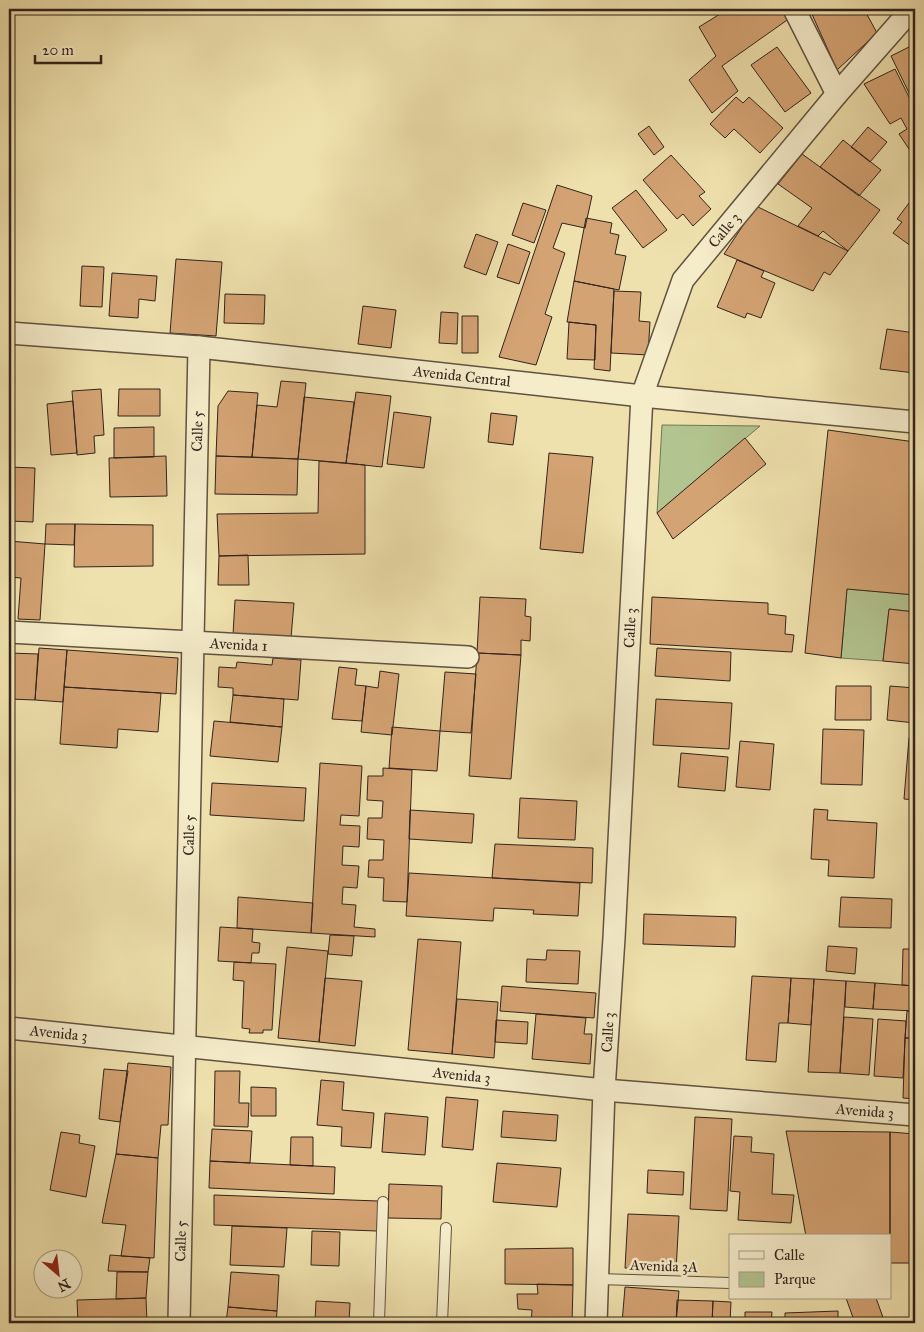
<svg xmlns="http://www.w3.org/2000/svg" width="924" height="1332" font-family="'IM FELL Great Primer',serif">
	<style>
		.green { fill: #b2c48f; stroke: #727456 }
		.building { fill: #d4a373; stroke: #32231c }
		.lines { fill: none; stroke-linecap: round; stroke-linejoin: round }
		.lane-casing { stroke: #615240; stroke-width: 12 }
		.street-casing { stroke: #615240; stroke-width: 24 }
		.lane { stroke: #f5ecca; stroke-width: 10 }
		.street { stroke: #f5ecca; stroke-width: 21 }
		.labels { text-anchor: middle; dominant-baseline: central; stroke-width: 5; stroke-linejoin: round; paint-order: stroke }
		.street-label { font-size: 15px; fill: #32231c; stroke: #f5ecca }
	</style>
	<rect width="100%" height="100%" fill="#efe1ad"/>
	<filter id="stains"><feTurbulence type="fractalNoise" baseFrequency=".004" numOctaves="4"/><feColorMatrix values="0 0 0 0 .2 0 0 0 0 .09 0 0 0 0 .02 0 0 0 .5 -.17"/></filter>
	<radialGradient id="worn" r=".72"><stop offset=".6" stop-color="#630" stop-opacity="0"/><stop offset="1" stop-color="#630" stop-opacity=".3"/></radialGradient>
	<path class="green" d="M662,425L760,426L657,513Z
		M847,589L915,595V612L889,609L883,661L841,658Z"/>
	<path class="building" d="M728,9H784L790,18L722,66L738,91L712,113L689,80L716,56L699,27Z
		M814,9H864L877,33L837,70L811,12Z
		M915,44V100L913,101L891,56Z
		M777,47L811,93L785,112L751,65Z
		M895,69L915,109V158L899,134L907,129L901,118L890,124L864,84Z
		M736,97L743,103L749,97L783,128L760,153L734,129L725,138L710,124Z
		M649,126L664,147L654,155L638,134Z
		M868,127L887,142L870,162L851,147Z
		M843,140L881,170L859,196L820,167Z
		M802,154L880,210L848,251L823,231L818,236L798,226L812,208L778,184Z
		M671,155L705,192L699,196L711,209L693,226L683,214L677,219L643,180Z
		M557,185L592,196L585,228L562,223L553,248L565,253L545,314L552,317L536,365L499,357Z
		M636,190L667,230L643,248L612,208Z
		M915,195V249L893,233L902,222L897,219Z
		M523,203L546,210L534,243L512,235Z
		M756,206L848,251L830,275L824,272L813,291L724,254Z
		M586,218L612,223L610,233L619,235L615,254L626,256L619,290L574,281Z
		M476,234L498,242L486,275L464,267Z
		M508,244L530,252L519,284L497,277Z
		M176,259L222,262L216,336L170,333Z
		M737,260L764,271L761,277L775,283L761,318L747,313L745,318L717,307Z
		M82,266L104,267L102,307L80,306Z
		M112,273L157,276L155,301L139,299L138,318L109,316Z
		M574,281L614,289L610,371L594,369L596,325L567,322Z
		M614,291L641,292L639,321L650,322L648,355L611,353Z
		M225,294L265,295L264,324L224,323Z
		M363,306L396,310L391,348L358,344Z
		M441,312L458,313L457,344L439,343Z
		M462,316H478V353H462Z
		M569,322L596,325L595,360L567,359Z
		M887,329L915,333V373L880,369Z
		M9,361H14L12,408H9Z
		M281,381L306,383L298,459L252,457L257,405L277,407Z
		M101,389L104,435L94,436L95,453L77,455L72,391Z
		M119,389H160V416H118Z
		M228,391L258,393L252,457L216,456L218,406Z
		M356,392L391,396L382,467L346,463Z
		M304,397L354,402L346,463L298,459Z
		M73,401L77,453L51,455L47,404Z
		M394,412L431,417L424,468L387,464Z
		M491,413L517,416L513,445L488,442Z
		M154,427V457L114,458V428Z
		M828,430L915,442V595L847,589L841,658L805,653Z
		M745,438L766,464L673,539L657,513Z
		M549,453L593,457L583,553L540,549Z
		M166,456L167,496L110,497L109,458Z
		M216,456L298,459L297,495L215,494Z
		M319,461L365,465V554L219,556L217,514L318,513Z
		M9,467L35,468L33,522L9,521Z
		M46,524H75L74,545L45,544Z
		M75,524L153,525V566L74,567Z
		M9,541L45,544L40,620L18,619L21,578L9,577Z
		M248,555L249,585H218L219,556Z
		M480,597L526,599L525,616L531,617L530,641L521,640V655L477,653Z
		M652,597L768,603V614L786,616L785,634L794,635L792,652L650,644Z
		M235,600L294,603L291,638L233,635Z
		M889,609L915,612V664L883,661Z
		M39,648L67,650L63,702L35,700Z
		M657,648L731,652L730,681L655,676Z
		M67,650L178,658L176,694L64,687Z
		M9,653L38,654L35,700L9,699Z
		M477,653L521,655L511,779L469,776Z
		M273,658L301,660L298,700L233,695V688L218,687L219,667L236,668L237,662L272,665Z
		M339,667L357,669L355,685L366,686L362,721L332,719Z
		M380,671L399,674L392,735L361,732L366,686L378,688Z
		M445,672L476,674L471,733L440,731Z
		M836,686H871V720H835Z
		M890,686L915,688V723L887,720Z
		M64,687L161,693L158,732L118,729L117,748L60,744Z
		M233,695L284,699L282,727L230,722Z
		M656,699L732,703L729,749L653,745Z
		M214,721L282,727L278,762L210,756Z
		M392,727L440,731L437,771L389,768Z
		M823,729L864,730L862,785L821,784Z
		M909,738H915V800L904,799Z
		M740,741L774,744L770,790L736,787Z
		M681,753L728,757L725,791L678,787Z
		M320,763L362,766L359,816L341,815L340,825L360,826L359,847L343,846L342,865L359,866L357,888L343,887L342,904L356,905L354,927L375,929V937L311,933Z
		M383,768L412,770L407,902L383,901L384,878L368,877L369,860H383L384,840L367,839L368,818H382L383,801L367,800L368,776H383Z
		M212,783L306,788L304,821L210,815Z
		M520,798L577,801L575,840L518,838Z
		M814,809L828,810L827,820L877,823L874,878L828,876L829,860L811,859Z
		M410,810L474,814L472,843L409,839Z
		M495,844L593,848L592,883L492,878Z
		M409,873L580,883L578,916L533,914L534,910L494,908L493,921L406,916Z
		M238,897L313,903L311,933L237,928Z
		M841,897L892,899L891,928L839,927Z
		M644,914L736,917L735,947L643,944Z
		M220,927L253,929L252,942L260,943L259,953H252L251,963L218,961Z
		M330,935L354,936L352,956L328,954Z
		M418,939L461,942L452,1054L408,1050Z
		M828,946L857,948L855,974L826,971Z
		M287,947L328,951L319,1042L278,1038Z
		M903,949H915V986L902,985Z
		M547,950L580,951L578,984L526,982L527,959L546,960Z
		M234,962L276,964L272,1030H263V1033H249L250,1029L242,1028L244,981L233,980Z
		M752,976L791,978L788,1023H779L776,1062L746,1060Z
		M325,978L362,981L355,1046L319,1042Z
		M791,978L814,979L811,1025L788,1023Z
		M814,979L846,981L840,1073L808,1072Z
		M846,981L875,983L873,1009L845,1007Z
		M875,983L915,986V1011L873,1009Z
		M502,986L596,993L594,1018L500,1011Z
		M457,999L498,1002L494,1058L452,1054Z
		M907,1011H915V1038H905Z
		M536,1014L586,1018L584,1034H592L590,1064L532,1059Z
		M844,1017L873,1019L869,1075L840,1073Z
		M878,1019L906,1021L903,1078L874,1076Z
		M496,1020L528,1022L527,1044L495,1042Z
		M905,1038H915V1099L903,1098Z
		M128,1063L171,1067L168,1125H161L158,1158L116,1154Z
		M104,1069L128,1071L120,1122L99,1119Z
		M215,1071H240L239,1103H249L248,1127L214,1126Z
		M321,1080L344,1082L342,1110L374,1113L371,1148L341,1146L342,1127L317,1125Z
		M251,1087L276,1088V1116H251Z
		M446,1097L478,1100L473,1150L442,1147Z
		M503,1111L558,1115L556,1141L501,1137Z
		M385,1113L428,1117L425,1155L382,1152Z
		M695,1117L732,1119L727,1211L690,1209Z
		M212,1129L252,1131L250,1163L210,1161Z
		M786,1131L890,1132V1236H806Z
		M61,1132L80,1135L79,1143L95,1146L86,1197L50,1190Z
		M890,1132L915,1134V1263H890Z
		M734,1136L752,1137L751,1152L774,1154L772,1194L794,1195L791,1223L738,1220L740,1192L730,1191Z
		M291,1137H313V1166L290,1165Z
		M116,1154L158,1158L154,1258L121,1256L126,1225L102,1223Z
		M210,1161L335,1167L334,1194L209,1188Z
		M497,1163L561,1168L557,1207L493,1202Z
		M648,1170L684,1172L683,1195L647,1193Z
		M389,1184L442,1186L441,1219L388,1218Z
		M214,1195L378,1201L377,1231L214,1225Z
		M628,1214L679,1216L676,1271L625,1268Z
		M232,1226L287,1228L284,1267L230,1265Z
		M312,1231L340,1232L339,1266L311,1265Z
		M573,1248V1285L505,1284V1249Z
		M110,1255L150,1258L148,1272L108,1271Z
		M117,1272H148L146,1298L116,1299Z
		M231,1272L279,1275L277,1311L228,1307Z
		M537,1284L573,1285L572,1323H531L532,1310L518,1309L517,1294H538Z
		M625,1287L679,1291L676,1323H622Z
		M146,1298L147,1323H78L77,1300Z
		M846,1298H876L885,1323H855Z
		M677,1300L713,1301L712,1323H676Z
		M316,1301L350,1303L349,1323H315Z
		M713,1301L731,1302L730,1323H712Z
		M228,1307L277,1311L276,1323H226Z
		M838,1311V1323H785V1313Z
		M745,1312H772L771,1323H745Z"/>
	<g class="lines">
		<g class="lane-casing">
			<path id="lane" d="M598,1279L730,1283
				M379,1323L383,1202
				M442,1323L446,1228"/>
		</g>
		<g class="street-casing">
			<g id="street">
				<path d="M794,9L837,94"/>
				<path id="s1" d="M9,333L199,347L642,396L915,422"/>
				<path id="s2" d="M9,632L468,657"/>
				<path id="s3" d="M9,1028L604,1090L915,1115"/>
				<path id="s4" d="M179,1323L199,347"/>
				<path id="s5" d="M596,1323L604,1090L614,938L642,396L683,280L837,94L903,19"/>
			</g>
		</g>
		<use href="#lane" class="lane"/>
		<use href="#street" class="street"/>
	</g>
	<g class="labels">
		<g class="street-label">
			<text stroke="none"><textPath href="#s5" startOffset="1116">Calle 3</textPath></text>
			<text stroke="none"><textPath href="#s1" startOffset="455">Avenida Central</textPath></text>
			<text stroke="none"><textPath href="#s4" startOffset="892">Calle 5</textPath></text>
			<text stroke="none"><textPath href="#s5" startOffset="696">Calle 3</textPath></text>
			<text stroke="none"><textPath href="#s2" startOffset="230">Avenida 1</textPath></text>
			<text stroke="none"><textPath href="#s4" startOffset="488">Calle 5</textPath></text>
			<text stroke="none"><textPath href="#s5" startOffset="291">Calle 3</textPath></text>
			<text stroke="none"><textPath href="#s3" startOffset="50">Avenida 3</textPath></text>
			<text stroke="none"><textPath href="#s3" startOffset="455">Avenida 3</textPath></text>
			<text stroke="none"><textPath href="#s3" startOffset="860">Avenida 3</textPath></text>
			<text stroke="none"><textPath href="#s4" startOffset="82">Calle 5</textPath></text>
			<text transform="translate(664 1266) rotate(2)">Avenida 3A</text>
		</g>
	</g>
	<rect width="924" height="1332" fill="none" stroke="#efe1ad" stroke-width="30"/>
	<rect x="10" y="10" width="904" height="1312" fill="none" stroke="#32231c" stroke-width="2.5"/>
	<rect x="15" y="15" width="894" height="1302" fill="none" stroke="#32231c"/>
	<rect x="729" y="1234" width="162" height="65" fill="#f5ecca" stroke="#a79c84"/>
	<rect x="739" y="1251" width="25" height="8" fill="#f5ecca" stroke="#a79c84"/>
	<text x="774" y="1260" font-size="15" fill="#32231c">Calle</text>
	<rect x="739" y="1272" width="25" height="15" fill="#b2c48f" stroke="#a79c84"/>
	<text x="774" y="1284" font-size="15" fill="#32231c">Parque</text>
	<g transform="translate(58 1274) rotate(152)"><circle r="24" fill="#f5ecca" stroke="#a79c84"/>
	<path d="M0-4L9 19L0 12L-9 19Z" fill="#8f2418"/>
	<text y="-8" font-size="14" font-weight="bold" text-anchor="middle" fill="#32231c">N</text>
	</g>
	<path d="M35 55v8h66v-8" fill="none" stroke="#32231c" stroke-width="2.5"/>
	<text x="42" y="55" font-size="15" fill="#32231c" stroke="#f5ecca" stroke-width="4" paint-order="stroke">20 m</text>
	<rect width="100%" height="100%" filter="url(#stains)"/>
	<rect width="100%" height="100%" fill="url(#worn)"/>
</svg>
